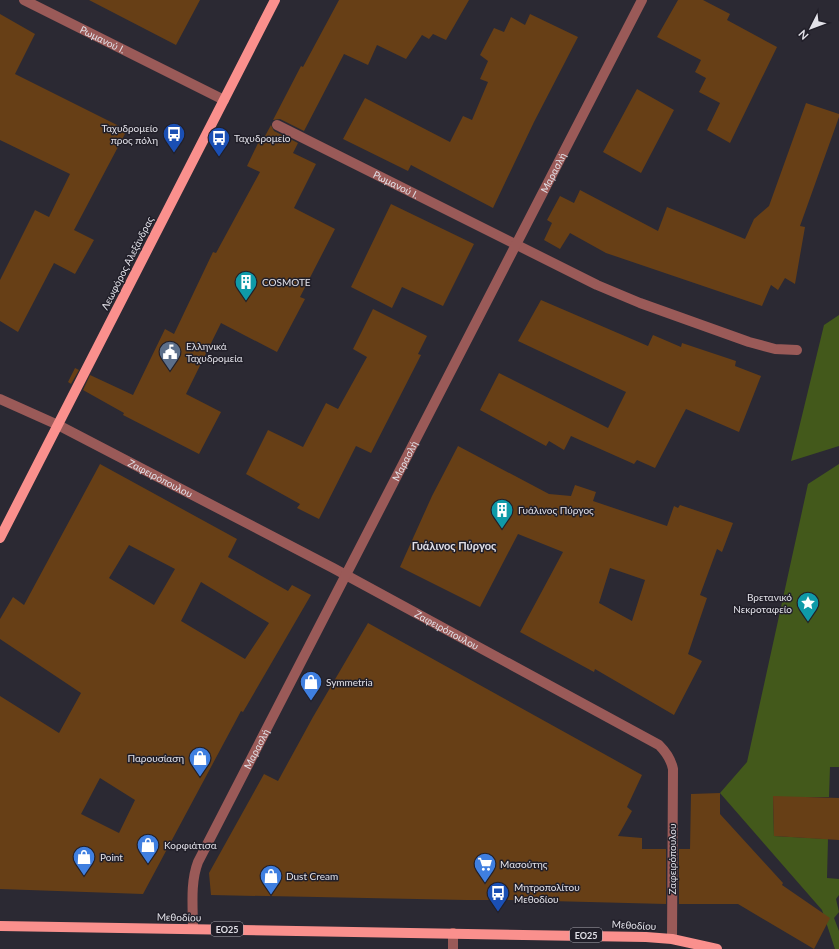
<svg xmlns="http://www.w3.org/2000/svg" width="839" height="949" font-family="Lato,sans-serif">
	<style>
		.green { fill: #43591b }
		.building { fill: #673f16; fill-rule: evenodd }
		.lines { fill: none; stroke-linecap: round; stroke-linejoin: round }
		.minor { stroke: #9a5a58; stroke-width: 10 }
		.major { stroke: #fa908d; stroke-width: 10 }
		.labels { text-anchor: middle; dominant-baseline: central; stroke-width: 3; stroke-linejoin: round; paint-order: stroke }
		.shield { fill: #211f29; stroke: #a8a7af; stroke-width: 1 }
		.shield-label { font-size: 9px; font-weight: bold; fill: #e2e1e8 }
		.street-label { font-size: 10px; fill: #e2e1e8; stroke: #211f29 }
		.poi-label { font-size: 10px; fill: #e2e1e8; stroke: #211f29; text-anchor: start }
		.neighbourhood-label { font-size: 11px; font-weight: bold; fill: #e2e1e8; stroke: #211f29 }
	</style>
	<rect width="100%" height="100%" fill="#2b2933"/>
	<path class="green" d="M839,315V446L791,461L824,325Z
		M839,464V767H830L829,797H773L774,836L828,839L827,878L839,879V895L836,899L839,912L834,918L839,931V949H835L822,910L720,793L747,762L808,484Z"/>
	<path class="building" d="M89,0H200L176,45Z
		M339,0H469L446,40L433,34L429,39L422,35L406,59L377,45L368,65L344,54L304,131L280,119L273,120L301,66L303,67Z
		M678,0H703L730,14L727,20L777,47L730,143L707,130L720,103L699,92L706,78L695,72L701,60L657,37Z
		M0,14L35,34L15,74L127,130L74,230L94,240L75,274L54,263L18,332L0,321V280L35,210L49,217L70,174L0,140Z
		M530,14L578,37L534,122L493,208L411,165L408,171L343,139L365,98L450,142L463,116L472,120L488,82L480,79L488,61L480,55L494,28L504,32L511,17L525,25Z
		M637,89L674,110L641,173L603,152Z
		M806,103L839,114V117L800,226L805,227L795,284L785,278L778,290L771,285L762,306L606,253L570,233L560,249L544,240L552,223L547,220L560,196L574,203L580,190L658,231L667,207L745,239L754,219L769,206Z
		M271,125L274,131L298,143L293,153L316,164L294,208L335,229L300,297L305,299L277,352L221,323L186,394L221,412L199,454L123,415L124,413L83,390L90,375L133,395L165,329L174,334L213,252L216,253L260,172L247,166L261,137L264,138Z
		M391,204L474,244L443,306L402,287L392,308L351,287Z
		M541,300L648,346L653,335L681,347L682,343L736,361L735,366L761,376L739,432L686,409L655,468L637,460L634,464L571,436L564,450L549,441L546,446L480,410L499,373L608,428L626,392L518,341Z
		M373,309L427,336L418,354L421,355L371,453L356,446L319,519L297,508L300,504L246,474L268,430L303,447L326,403L338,409L367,357L353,349Z
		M75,368L79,370L71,384L68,382Z
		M458,446L549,494L571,496L575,485L596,492L593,501L667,526L674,506L678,508L680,505L733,523L722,552L717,549L700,595L707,598L688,654L702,661L674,715L595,669L594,672L520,632L563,552L518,534L480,607L400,567L432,496ZM610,568L645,580L632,621L599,603Z
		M100,464L237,539L228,557L288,591L292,585L311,595L243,712L241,711L143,894L0,889V696L59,733L81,693L0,639V619L13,597L24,605ZM129,545L175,569L154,605L109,578ZM201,582L269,623L245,659L181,621ZM100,778L135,800L119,833L81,814Z
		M368,623L642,775L627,807L632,811L618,836L642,838V849H666V904L511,900H466L211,895L209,873L264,774L278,781L313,717Z
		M720,793V814L783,883L782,885L830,918L814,949L738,904H679V849H690L691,794Z
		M773,796L839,798V840L774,836Z"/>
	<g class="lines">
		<g class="minor">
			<path id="s1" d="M24,0L224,100"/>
			<path id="s2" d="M277,125L597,285L640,303L749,342L775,349L797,350"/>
			<path id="s3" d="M0,399L58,425L333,568L659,745C666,752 671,759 673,769L672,939"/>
			<path id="s4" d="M193,929C193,907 190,883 198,862L642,0"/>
			<path d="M453,949V933"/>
		</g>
		<path class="major" d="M0,538L275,0
			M0,926L646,937L672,939L717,949"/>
	</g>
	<defs>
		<g id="bus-pin" transform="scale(1.15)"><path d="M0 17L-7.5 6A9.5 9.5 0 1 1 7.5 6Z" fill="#1a4fb4" stroke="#211f29"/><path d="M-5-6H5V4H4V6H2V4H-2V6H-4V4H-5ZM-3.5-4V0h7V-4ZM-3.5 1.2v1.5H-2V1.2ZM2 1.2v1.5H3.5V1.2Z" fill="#fff"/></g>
		<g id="building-pin" transform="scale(1.15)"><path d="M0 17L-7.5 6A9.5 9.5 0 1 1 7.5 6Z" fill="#0f9aa8" stroke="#211f29"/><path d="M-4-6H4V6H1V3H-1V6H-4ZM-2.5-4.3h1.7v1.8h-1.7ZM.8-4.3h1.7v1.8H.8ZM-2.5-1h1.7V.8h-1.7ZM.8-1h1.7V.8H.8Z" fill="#fff"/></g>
		<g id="civic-pin" transform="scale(1.15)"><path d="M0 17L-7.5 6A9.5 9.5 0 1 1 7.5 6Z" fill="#5c6f8a" stroke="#211f29"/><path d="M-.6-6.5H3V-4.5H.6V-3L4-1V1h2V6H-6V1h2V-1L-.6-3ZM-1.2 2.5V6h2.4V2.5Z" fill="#fff"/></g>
		<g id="sight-pin" transform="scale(1.15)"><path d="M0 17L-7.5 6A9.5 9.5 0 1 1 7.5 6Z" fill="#0f9aa8" stroke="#211f29"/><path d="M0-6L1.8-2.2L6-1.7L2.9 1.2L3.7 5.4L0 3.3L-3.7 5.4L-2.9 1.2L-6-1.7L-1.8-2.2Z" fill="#fff"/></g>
		<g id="shop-pin" transform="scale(1.15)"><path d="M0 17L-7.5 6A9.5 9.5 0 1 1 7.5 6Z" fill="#3f7fe0" stroke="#211f29"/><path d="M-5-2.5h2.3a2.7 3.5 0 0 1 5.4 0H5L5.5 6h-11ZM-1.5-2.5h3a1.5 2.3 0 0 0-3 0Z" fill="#fff"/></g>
		<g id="supermarket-pin" transform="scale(1.15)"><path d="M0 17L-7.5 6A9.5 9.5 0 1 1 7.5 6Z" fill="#3f7fe0" stroke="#211f29"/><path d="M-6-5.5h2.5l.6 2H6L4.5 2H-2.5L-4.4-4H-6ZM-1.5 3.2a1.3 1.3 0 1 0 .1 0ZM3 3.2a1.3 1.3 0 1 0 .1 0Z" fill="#fff"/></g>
	</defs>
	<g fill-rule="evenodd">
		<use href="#bus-pin" x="174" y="134"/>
		<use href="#bus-pin" x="219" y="138"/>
		<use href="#building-pin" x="246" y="282"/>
		<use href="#civic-pin" x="170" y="352"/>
		<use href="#building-pin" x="502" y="510"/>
		<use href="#sight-pin" x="808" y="603"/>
		<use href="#shop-pin" x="311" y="682"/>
		<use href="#shop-pin" x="200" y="758"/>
		<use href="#shop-pin" x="148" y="845"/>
		<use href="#shop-pin" x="84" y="857"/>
		<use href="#supermarket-pin" x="485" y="864"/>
		<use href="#shop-pin" x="271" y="876"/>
		<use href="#bus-pin" x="498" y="893"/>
	</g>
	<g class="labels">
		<g class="shield">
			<rect x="211" y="922" width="32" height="14" rx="3"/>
			<rect x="570" y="928" width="32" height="14" rx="3"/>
		</g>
		<g class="shield-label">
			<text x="227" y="929">ΕΟ25</text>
			<text x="586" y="935">ΕΟ25</text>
		</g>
		<g class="street-label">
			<text stroke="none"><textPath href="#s1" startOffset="88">Ρωμανού Ι.</textPath></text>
			<text stroke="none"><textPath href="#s4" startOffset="843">Μαρασλή</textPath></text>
			<text stroke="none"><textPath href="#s2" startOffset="133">Ρωμανού Ι.</textPath></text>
			<text transform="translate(127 263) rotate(-63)">Λεωφόρος Αλεξάνδρας</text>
			<text stroke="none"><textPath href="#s4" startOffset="519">Μαρασλή</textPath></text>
			<text stroke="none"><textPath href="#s3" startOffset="179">Ζαφειρόπουλου</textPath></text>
			<text stroke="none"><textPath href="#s3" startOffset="503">Ζαφειρόπουλου</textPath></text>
			<text stroke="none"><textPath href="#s4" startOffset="195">Μαρασλή</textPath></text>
			<text transform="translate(672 859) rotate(-90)">Ζαφειρόπουλου</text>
			<text transform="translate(179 917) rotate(1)">Μεθοδίου</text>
			<text transform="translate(634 925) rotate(3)">Μεθοδίου</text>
		</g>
		<g class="poi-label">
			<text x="158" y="128" text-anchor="end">Ταχυδρομείο<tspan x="158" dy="12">προς πόλη</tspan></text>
			<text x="234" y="138">Ταχυδρομείο</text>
			<text x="262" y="282">COSMOTE</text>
			<text x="186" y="346">Ελληνικά<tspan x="186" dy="12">Ταχυδρομεία</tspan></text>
			<text x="518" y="510">Γυάλινος Πύργος</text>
			<text x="792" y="597" text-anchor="end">Βρετανικό<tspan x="792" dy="12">Νεκροταφείο</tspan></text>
			<text x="326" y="682">Symmetria</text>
			<text x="184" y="758" text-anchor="end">Παρουσίαση</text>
			<text x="164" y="845">Κορφιάτισα</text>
			<text x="100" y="857">Point</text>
			<text x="500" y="864">Μασούτης</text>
			<text x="286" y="876">Dust Cream</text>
			<text x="514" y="887">Μητροπολίτου<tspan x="514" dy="12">Μεθοδίου</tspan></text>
		</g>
		<g class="neighbourhood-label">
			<text x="454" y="545">Γυάλινος Πύργος</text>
		</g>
	</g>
	<g transform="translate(811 28) rotate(228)" stroke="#211f29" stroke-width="3" paint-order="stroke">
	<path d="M0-3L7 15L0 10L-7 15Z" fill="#e2e1e8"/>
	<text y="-6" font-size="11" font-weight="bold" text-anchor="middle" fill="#e2e1e8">N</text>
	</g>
</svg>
